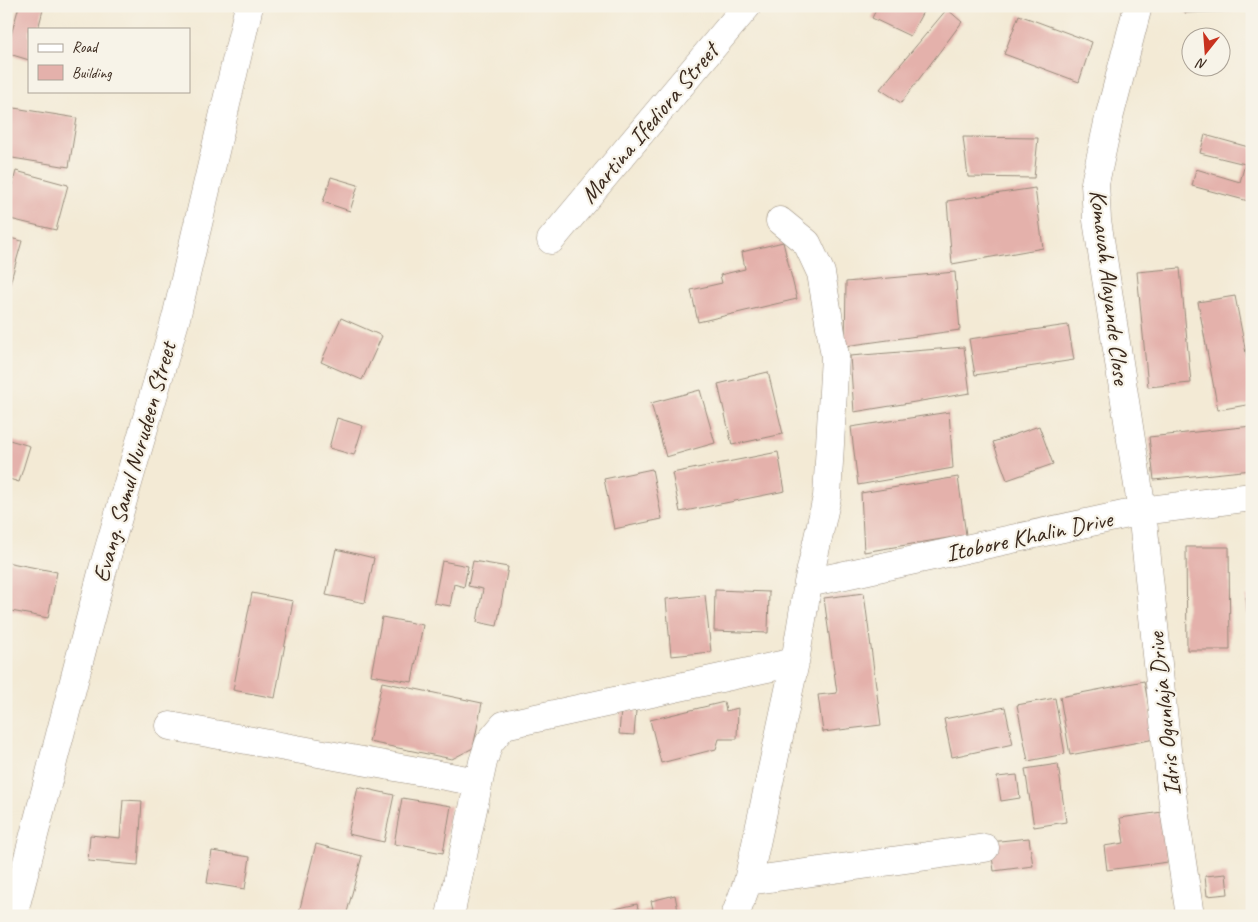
<svg xmlns="http://www.w3.org/2000/svg" width="1258" height="922" font-family="Caveat,sans-serif">
	<style>
		.building { fill: #e4b1ab }
		.lines { fill: none; stroke-linecap: round; stroke-linejoin: round }
		.minor-casing { stroke: #978a7a; stroke-width: 29 }
		.minor { stroke: #fff; stroke-width: 28 }
		.labels { text-anchor: middle; dominant-baseline: central; stroke-width: 4.5; stroke-linejoin: round; paint-order: stroke }
		.street-label { font-size: 24px; fill: #3b2a1e; stroke: #f7f3e8 }
	</style>
	<rect width="100%" height="100%" fill="#f7f3e8"/>
	<filter id="ink" filterUnits="userSpaceOnUse"><feTurbulence type="fractalNoise" baseFrequency=".02" numOctaves="2"/><feDisplacementMap in="SourceGraphic" scale="10" xChannelSelector="R" yChannelSelector="G"/><feConvolveMatrix kernelMatrix="1 2 1 2 8 2 1 2 1" color-interpolation-filters="sRGB"/></filter>
	<filter id="wash" filterUnits="userSpaceOnUse"><feTurbulence type="fractalNoise" baseFrequency=".0096" numOctaves="4" result="noise"/><feDisplacementMap in="SourceGraphic" scale="20" xChannelSelector="R" yChannelSelector="G"/><feGaussianBlur stdDeviation="1.12" result="paint"/><feColorMatrix in="noise" values="0 0 0 0 0 0 0 0 0 0 0 0 0 0 0 0 0 1.4 0 .05"/><feComposite in="paint" operator="in"/></filter>
	<g filter="url(#wash)">
		<rect width="100%" height="100%" fill="#f3ead5"/>
		<g id="blocks">
			<path class="building" d="M19,6H44L38,29H29V60L6,53Z
				M878,6H926L910,36L872,18Z
				M1185,6H1242V11L1185,13Z
				M947,9L962,22L901,103L880,89Z
				M1019,15L1092,42L1079,82L1004,54Z
				M8,107L77,118L69,167L6,157Z
				M1205,135L1252,148V202L1192,186L1196,169L1240,182L1245,164L1200,153Z
				M963,137L1038,138L1034,178L968,177Z
				M16,171L68,185L56,230L6,218V209Z
				M331,177L358,185L350,211L323,202Z
				M1035,188L1043,248L952,264L947,201Z
				M6,237L22,241L9,287L6,286Z
				M783,242L797,299L698,322L691,290L722,283L720,275L745,269L742,252Z
				M1180,268L1191,383L1148,387L1137,272Z
				M955,272L960,330L845,346L846,282Z
				M1235,296L1252,384V404L1218,410L1198,302Z
				M341,318L382,336L362,380L321,362Z
				M1068,325L1074,360L975,375L969,339Z
				M964,347L970,393L854,412L850,356Z
				M768,372L783,434L732,445L718,384Z
				M700,390L715,443L666,457L651,403Z
				M949,412L953,468L858,485L851,427Z
				M337,418L363,426L354,455L329,448Z
				M1039,426L1053,464L1007,480L993,442Z
				M1252,426V470L1154,480L1149,437Z
				M6,439L30,446L19,482L6,478Z
				M778,452L785,491L680,512L672,473Z
				M652,469L662,519L614,529L604,479Z
				M958,477L966,535L864,552L861,493Z
				M1186,547H1229L1230,650H1187Z
				M336,549L374,558L365,603L326,595Z
				M442,561L468,566L464,587L454,584L450,606L434,603Z
				M473,561L508,567L497,626L477,622L483,589L468,586Z
				M6,562L57,572L48,618L6,610Z
				M715,590L769,592L768,633L714,631Z
				M252,593L293,601L275,698L233,690Z
				M864,593L881,725L823,732L818,695L837,693L824,598Z
				M705,595L711,652L671,656L666,599Z
				M1246,597H1252V641H1250Z
				M382,617L423,625L412,682L371,675Z
				M1144,681L1155,739L1070,755L1060,697Z
				M382,682L482,703L473,748L452,759L369,742Z
				M1055,698L1065,754L1028,761L1017,705Z
				M724,702L726,711L738,708L737,739H719L716,749L661,763L650,720Z
				M1005,707L1013,744L952,757L944,719Z
				M621,709L636,711L634,735L619,734Z
				M1058,764L1066,822L1034,827L1025,769Z
				M1017,775L1020,798L1001,801L997,777Z
				M358,787L394,795L384,842L348,834Z
				M402,798L451,806L443,853L394,844Z
				M123,800L142,801L138,865L88,861L90,835L120,838Z
				M1162,812L1168,862L1107,870L1104,846L1124,843L1120,818Z
				M1029,838L1033,866L994,871L990,842Z
				M316,844L362,856L346,916H298Z
				M212,851L250,857L245,889L207,883Z
				M1226,874L1228,894L1207,896L1205,876Z
				M675,895L679,916H603L602,912L637,904L639,913L653,909L651,901Z"/>
		</g>
	</g>
	<g filter="url(#ink)">
		<use href="#blocks" fill-opacity="0" stroke="#978a7a" stroke-width="1"/>
		<g class="lines">
			<g class="minor-casing">
				<path id="minor" d="M1138,6L1109,118L1095,183L1097,220L1142,511L1171,788L1190,916
					M551,240L747,6
					M808,583L1142,511L1252,497
					M170,726L478,782
					M748,881L985,848
					M13,916L103,569L176,318L249,6
					M450,916L483,762L489,743L504,725L795,662
					M735,916L748,881L795,662L808,583L827,497L835,356L821,273L807,243L780,221"/>
			</g>
			<use href="#minor" class="minor"/>
		</g>
	</g>
	<g class="labels">
		<g class="street-label">
			<text transform="translate(649 123) rotate(-50)">Martina Ifediora Street</text>
			<text transform="translate(1110 287) rotate(83)">Komauah Alayande Close</text>
			<text transform="translate(134 462) rotate(-74)">Evang. Samul Nurudeen Street</text>
			<text transform="translate(1029 536) rotate(-12)">Itobore Khalin Drive</text>
			<text transform="translate(1164 714) rotate(-96)">Idris Ogunlaja Drive</text>
		</g>
	</g>
	<rect width="1258" height="922" fill="none" stroke="#f7f3e8" stroke-width="25"/>
	<rect x="28" y="28" width="162" height="65" fill="#f7f3e8" stroke="#aca397"/>
	<rect x="38" y="44" width="25" height="8" fill="#ffffff" stroke="#aca397"/>
	<text x="72" y="52" font-size="15" fill="#3b2a1e">Road</text>
	<rect x="38" y="65" width="25" height="15" fill="#e4b1ab" stroke="#aca397"/>
	<text x="72" y="78" font-size="15" fill="#3b2a1e">Building</text>
	<g transform="translate(1206 52) rotate(197)"><circle r="24" fill="#f7f3e8" stroke="#aca397"/>
	<path d="M0-4L9 19L0 12L-9 19Z" fill="#c8321e"/>
	<text y="-8" font-size="14" font-weight="bold" text-anchor="middle" fill="#3b2a1e">N</text>
	</g>
</svg>
